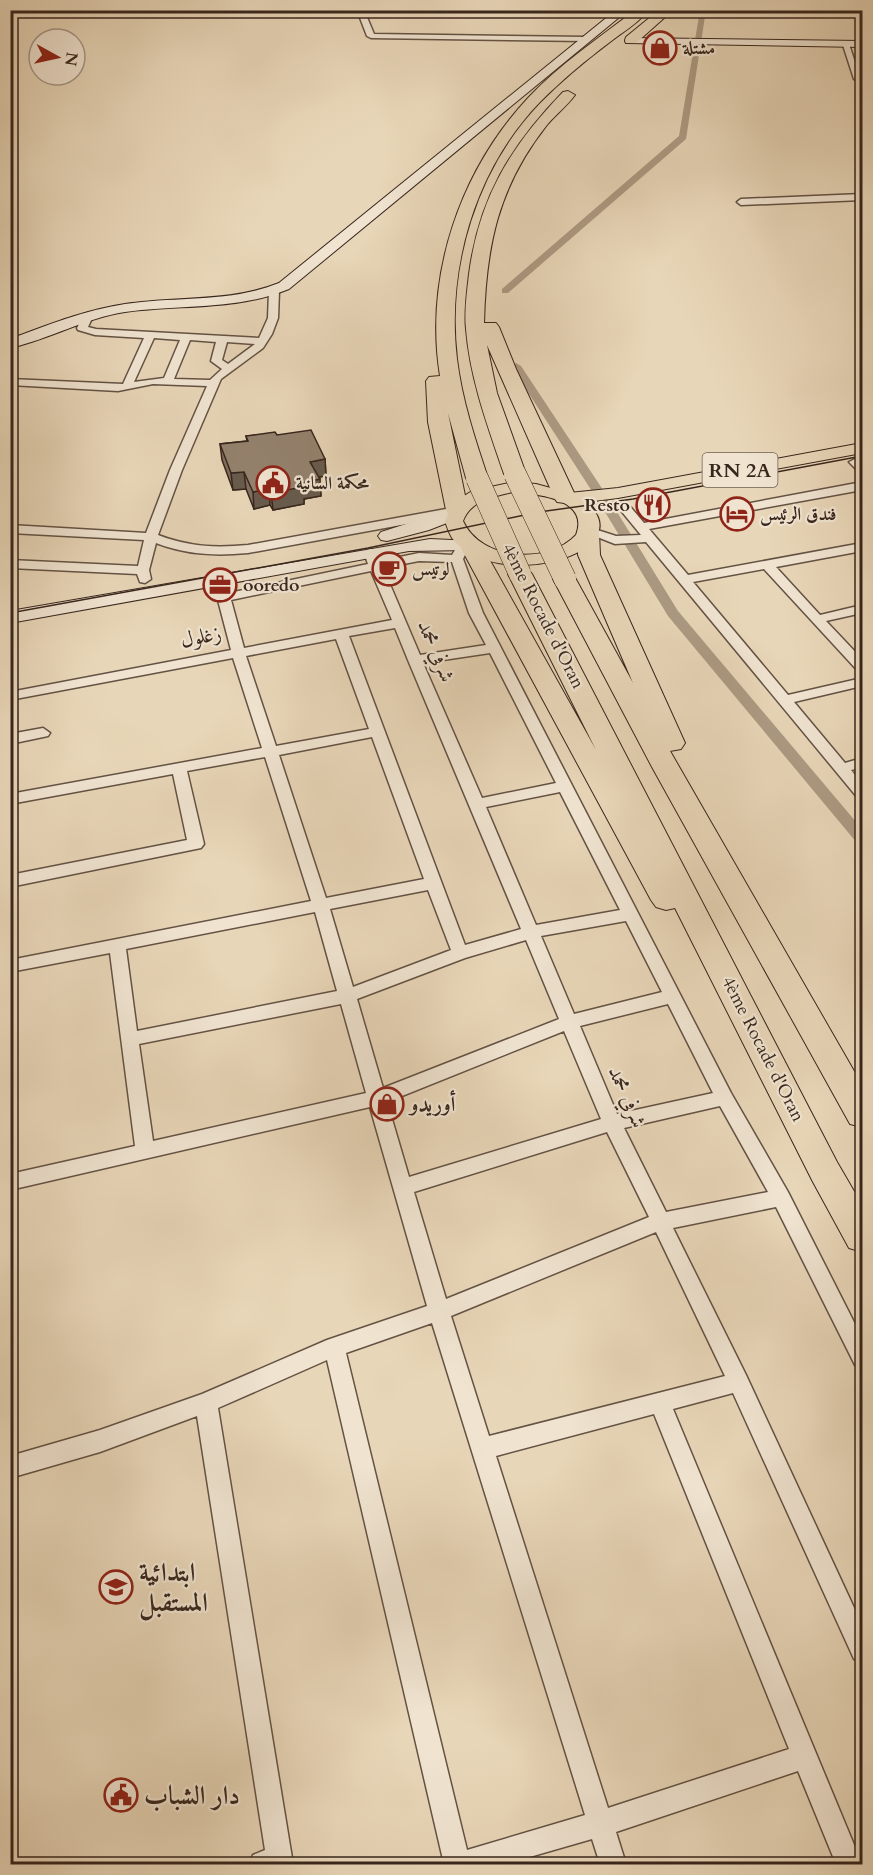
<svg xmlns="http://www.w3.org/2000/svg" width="873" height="1875" font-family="Cardo,Amiri,serif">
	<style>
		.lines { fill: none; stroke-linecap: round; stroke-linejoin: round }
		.canal { fill: #ac9a83; fill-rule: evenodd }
		.minor-casing { stroke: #645244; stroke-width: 3 }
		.secondary-casing { stroke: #38261d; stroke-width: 2 }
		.primary-casing { stroke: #38261d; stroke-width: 2 }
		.motorway-casing { stroke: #38261d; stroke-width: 2 }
		.minor { fill: #f0e4d1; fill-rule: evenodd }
		.secondary { fill: #f0e4d1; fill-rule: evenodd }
		.primary { fill: #e8d6b8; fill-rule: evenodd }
		.motorway { fill: #e8d6b8; fill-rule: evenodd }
		.tram { stroke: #38261d; stroke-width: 1.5 }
		.motorway-bridge-casing { stroke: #38261d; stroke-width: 23; stroke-linecap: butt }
		.motorway-bridge { stroke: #e8d6b8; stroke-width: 22 }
		.wall { fill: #7f705f; stroke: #38261d; stroke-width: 1.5 }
		.shaded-wall { fill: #685b4d; stroke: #38261d; stroke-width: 1.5 }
		.building { fill: #94826e; stroke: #38261d; stroke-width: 1.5 }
		.labels { text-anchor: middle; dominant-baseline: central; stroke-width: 4.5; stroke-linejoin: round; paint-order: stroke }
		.far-poi-label { font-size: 18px; font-weight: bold; fill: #38261d; stroke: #f0e4d1; text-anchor: start }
		.far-street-label { font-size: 18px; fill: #38261d; stroke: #f0e4d1 }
		.shield { fill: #f0e4d1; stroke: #6f5f53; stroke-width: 1.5 }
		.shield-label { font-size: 20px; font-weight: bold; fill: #38261d }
		.street-label { font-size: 21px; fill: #38261d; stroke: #f0e4d1 }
		.poi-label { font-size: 21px; font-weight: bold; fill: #38261d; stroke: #f0e4d1; text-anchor: start }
		.near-poi-label { font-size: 26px; font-weight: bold; fill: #38261d; stroke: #f0e4d1; text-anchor: start }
	</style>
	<rect width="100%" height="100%" fill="#e8d6b8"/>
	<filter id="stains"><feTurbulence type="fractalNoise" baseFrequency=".00333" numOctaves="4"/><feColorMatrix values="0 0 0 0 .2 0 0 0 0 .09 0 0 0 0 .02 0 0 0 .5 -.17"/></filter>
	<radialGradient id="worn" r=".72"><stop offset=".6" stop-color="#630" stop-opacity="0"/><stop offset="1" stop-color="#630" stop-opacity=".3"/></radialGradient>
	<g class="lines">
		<path class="canal" d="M700,10H706L686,139L508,293H502V289L679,136Z
			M516,363L521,366L609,499L607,502L603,503L597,499L511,366Z
			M608,503L614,507L678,611L862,829V844L857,843L668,616L602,507Z"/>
		<g class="minor-casing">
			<path id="minor" d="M357,10H364L374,34L587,37L591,39L587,41L371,38L367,36Z
				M842,42L849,44L861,81L854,79Z
				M862,194V200L741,205L737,202L741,199Z
				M274,288L279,291L278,318L272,334L263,348L221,379L182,470L158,535C189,547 216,548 248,545L457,507L463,511L461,514L248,553C216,556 187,555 156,543L149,570L151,579L145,583L140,582L137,574L10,568V560L138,566L144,540L10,533V525L146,533L170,470L207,386L153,384L118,391L10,385V379L123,384L144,338L95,335L78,330L77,328L84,314L88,313L93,316L88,327L96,329L259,338L268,318L269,291ZM154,338L180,340L164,378L134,382ZM190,340L216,342L211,361L222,369L210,380L174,379ZM227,342L255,344L228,364L222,360Z
				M855,459L862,463V472L858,471L849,462Z
				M862,482V490L649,529L688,575L862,543V551L776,567L820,615L862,605V613L826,621L862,659V671L857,670L764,569L693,582L788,695L862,678V686L794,702L845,763L862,758V768L851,770L862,784V798L857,797L646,542L615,544L582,531L588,527L616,536L641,535L618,507L624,503L628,504L644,523Z
				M470,542L476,546L465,555L463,559L483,613L731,1093L788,1192L862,1338V1368L855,1365L776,1207L673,1228L746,1375L862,1625V1663L854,1659L733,1393L673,1409L862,1864H836L798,1771L616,1832L626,1864H600L592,1839L505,1864H444L327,1360L218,1408L293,1864H249L253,1855L265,1850L197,1416L100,1452L10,1478V1456L100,1430L202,1394L327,1340L427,1306L370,1107L10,1190V1174L135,1146L110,953L10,972V960L311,901L265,757L187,771L204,844L201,848L10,887V875L187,840L173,774L10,804V794L262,748L233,658L10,700V692L231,650L213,581L214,578H224L229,593L368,564L364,553L370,549L374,550L380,561L419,553L452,555L455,550ZM419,561L452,562L469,613L486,645L420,655L383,568ZM371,571L392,620L244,648L231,600ZM395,628L408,660L521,929L465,945L349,636ZM336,639L369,729L276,746L246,656ZM490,653L556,783L482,798L423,663ZM372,737L424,879L326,898L279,755ZM560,792L620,910L536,925L486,807ZM428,890L451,950L353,987L330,909ZM315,912L337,991L137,1031L126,949ZM626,921L662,992L574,1014L541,936ZM526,940L559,1019L383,1088L357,999L465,958ZM341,1004L366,1093L153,1141L139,1044ZM668,1004L713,1093L617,1114L580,1026ZM564,1031L601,1119L409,1177L387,1102ZM720,1106L768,1192L666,1212L624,1128ZM607,1132L649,1217L446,1299L414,1192ZM656,1232L725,1376L489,1436L451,1316ZM432,1323L585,1815L467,1850L346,1353ZM654,1414L789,1749L608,1808L496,1456Z
				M43,728L50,733L48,736L10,744V734Z"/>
		</g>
		<g class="secondary-casing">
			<path id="secondary" d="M616,10H628L289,289C236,311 181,304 125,312C85,318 50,339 10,348V339C48,325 85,310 125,304C177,296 229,303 279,283Z
				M630,38L862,41V47L626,43L625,41Z
				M456,508L462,509L465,513L462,517L429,530L387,541L381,540L378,536L381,532Z
				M430,539L474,541L477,545L474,549L468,550L409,551L10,623V611Z"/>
		</g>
		<g class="primary-casing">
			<path id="primary" d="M862,443V453L618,498L586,502C645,553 495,594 452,538C449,533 447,527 445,521L453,503L472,491L513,482L536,484L569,493L618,488ZM513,492C538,494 590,499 576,535C548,565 481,561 463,521C471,500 492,497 513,492Z"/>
		</g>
		<g class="motorway-casing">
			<path id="motorway" d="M635,10H649C638,23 623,32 610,42C586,60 562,80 540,102C476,168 446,267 457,359C462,400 475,439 488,478L485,483L477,484L469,483L466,478L448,413L468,510L465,515L457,517L449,515L446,510L428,422L426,381L429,377L440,376C424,276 460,171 528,98C560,64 599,38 635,10Z
				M659,10H673L636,43H626L625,40L626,37Z
				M568,91L575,95C567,106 555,115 547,125C498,187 486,246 484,323H496L499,327L516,369L576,497L573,502L565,503L557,502L554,497L487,345L497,393L526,474L522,478L515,480L508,478L504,474C488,427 470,379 466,329C464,311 467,292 469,274C479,198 510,147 563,92Z
				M588,525L596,527L599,532L600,555L685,743L681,749L670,751L862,1085V1127L850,1124L652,767L553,579L557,574L565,572L573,574L633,683L578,555L577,532L580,527Z
				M472,541L480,543L483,548L596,750L508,574L512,569L520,567L528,569L532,574L837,1162L862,1205V1252L849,1248L813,1182L675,908L666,910L656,907L651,900L461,548L464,543Z"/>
		</g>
		<use href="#minor" class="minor"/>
		<use href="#secondary" class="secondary"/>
		<use href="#primary" class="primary"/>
		<use href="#motorway" class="motorway"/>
		<path class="tram" d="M10,613L368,548L539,512L633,499L862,456"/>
		<g class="motorway-bridge-casing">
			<path id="motorway-bridge" d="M515,474L565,579
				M477,478L520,574"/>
		</g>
		<use href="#motorway-bridge" class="motorway-bridge"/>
	</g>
	<path class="wall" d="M277,435L325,459L326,476L319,477L321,496L304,499V504L273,510L270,505L254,509L246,489L233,490L222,460L220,444L247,441L246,436Z"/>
	<path class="shaded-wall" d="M325,459L326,476L312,478L310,462Z
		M244,472L246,489L233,490L231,473Z
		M320,479L321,496L304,499V504L273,510L271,493L301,483Z
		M269,489L270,505L254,509L253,492Z"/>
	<path class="building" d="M311,430L325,459L310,462L320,479L301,483L303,487L271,493L269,489L253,492L244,472L231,473L220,444L248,441L246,436L275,432L277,435Z"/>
	<defs>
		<g id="shop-ring" transform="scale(1.725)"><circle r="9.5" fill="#f0e4d1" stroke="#8f2418" stroke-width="1.5"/><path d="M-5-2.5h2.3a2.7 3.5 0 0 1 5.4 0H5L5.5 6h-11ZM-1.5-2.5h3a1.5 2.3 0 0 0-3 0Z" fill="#8f2418"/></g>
		<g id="civic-ring" transform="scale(1.725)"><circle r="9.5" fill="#f0e4d1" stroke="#8f2418" stroke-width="1.5"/><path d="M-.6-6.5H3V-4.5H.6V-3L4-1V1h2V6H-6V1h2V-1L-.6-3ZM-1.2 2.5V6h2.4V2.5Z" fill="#8f2418"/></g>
		<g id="restaurant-ring" transform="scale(1.725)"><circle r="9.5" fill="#f0e4d1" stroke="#8f2418" stroke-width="1.5"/><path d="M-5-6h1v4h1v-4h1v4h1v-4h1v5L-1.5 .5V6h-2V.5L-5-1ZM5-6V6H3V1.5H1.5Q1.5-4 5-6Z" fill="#8f2418"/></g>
		<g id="hotel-ring" transform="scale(1.725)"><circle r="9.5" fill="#f0e4d1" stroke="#8f2418" stroke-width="1.5"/><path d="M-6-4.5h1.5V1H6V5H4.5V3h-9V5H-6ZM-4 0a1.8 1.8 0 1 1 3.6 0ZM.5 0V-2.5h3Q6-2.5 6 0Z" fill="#8f2418"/></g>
		<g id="cafe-ring" transform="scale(1.725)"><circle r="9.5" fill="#f0e4d1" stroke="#8f2418" stroke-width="1.5"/><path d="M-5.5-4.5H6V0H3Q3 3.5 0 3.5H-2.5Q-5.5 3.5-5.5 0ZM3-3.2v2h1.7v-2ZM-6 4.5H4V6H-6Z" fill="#8f2418"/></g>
		<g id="office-ring" transform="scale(1.725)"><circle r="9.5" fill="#f0e4d1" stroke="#8f2418" stroke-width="1.5"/><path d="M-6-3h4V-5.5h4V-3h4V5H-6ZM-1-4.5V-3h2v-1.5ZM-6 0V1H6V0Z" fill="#8f2418"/></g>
		<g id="school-ring" transform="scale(1.725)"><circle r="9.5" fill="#f0e4d1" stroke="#8f2418" stroke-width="1.5"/><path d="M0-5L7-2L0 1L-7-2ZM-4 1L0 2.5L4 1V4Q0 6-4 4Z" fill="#8f2418"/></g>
	</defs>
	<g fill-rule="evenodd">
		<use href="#shop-ring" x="660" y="48"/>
		<use href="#civic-ring" x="273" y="483"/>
		<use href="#restaurant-ring" x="653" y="505"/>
		<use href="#hotel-ring" x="737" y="514"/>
		<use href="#cafe-ring" x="389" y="569"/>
		<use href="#office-ring" x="220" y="585"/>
		<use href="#shop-ring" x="387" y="1104"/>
		<use href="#school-ring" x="116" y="1587"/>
		<use href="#civic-ring" x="121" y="1795"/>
	</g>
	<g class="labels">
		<g class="far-poi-label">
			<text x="683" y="48">مشتلة</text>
			<text x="296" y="483">محكمة السانية</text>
			<text x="630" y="505" text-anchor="end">Resto</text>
			<text x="760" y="514">فندق الرئيس</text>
			<text x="412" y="569">لوتيس</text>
			<text x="243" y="585">ooredo</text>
		</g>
		<g class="far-street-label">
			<text transform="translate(543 616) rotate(63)">4ème Rocade d'Oran</text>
			<text transform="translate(763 1049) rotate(63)">4ème Rocade d'Oran</text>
		</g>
		<rect class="shield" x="702.5" y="453" width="75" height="34" rx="4.5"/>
		<g class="shield-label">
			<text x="740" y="470">RN 2A</text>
		</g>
		<g class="street-label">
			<text transform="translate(201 637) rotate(-11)">زغلول</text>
			<text transform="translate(436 651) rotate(67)">شرفي محمد</text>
			<text transform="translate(627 1097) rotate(66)">شرفي محمد</text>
		</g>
		<g class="poi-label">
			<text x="410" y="1104">أوريدو</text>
		</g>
		<g class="near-poi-label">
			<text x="139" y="1572">ابتدائية<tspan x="139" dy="30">المستقبل</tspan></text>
			<text x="144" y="1795">دار الشباب</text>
		</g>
	</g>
	<rect width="873" height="1875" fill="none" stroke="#e8d6b8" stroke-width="36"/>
	<rect x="12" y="12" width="849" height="1851" fill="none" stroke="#38261d" stroke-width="3"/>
	<rect x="18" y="18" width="837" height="1839" fill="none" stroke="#38261d" stroke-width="1.5"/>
	<g transform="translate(57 57) rotate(98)"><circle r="28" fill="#f0e4d1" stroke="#a69889" stroke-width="1.5"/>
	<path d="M0-4.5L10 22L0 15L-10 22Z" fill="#8f2418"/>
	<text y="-9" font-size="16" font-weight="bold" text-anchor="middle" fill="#38261d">N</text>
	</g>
	<rect width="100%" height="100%" filter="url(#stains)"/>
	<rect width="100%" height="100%" fill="url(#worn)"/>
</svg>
